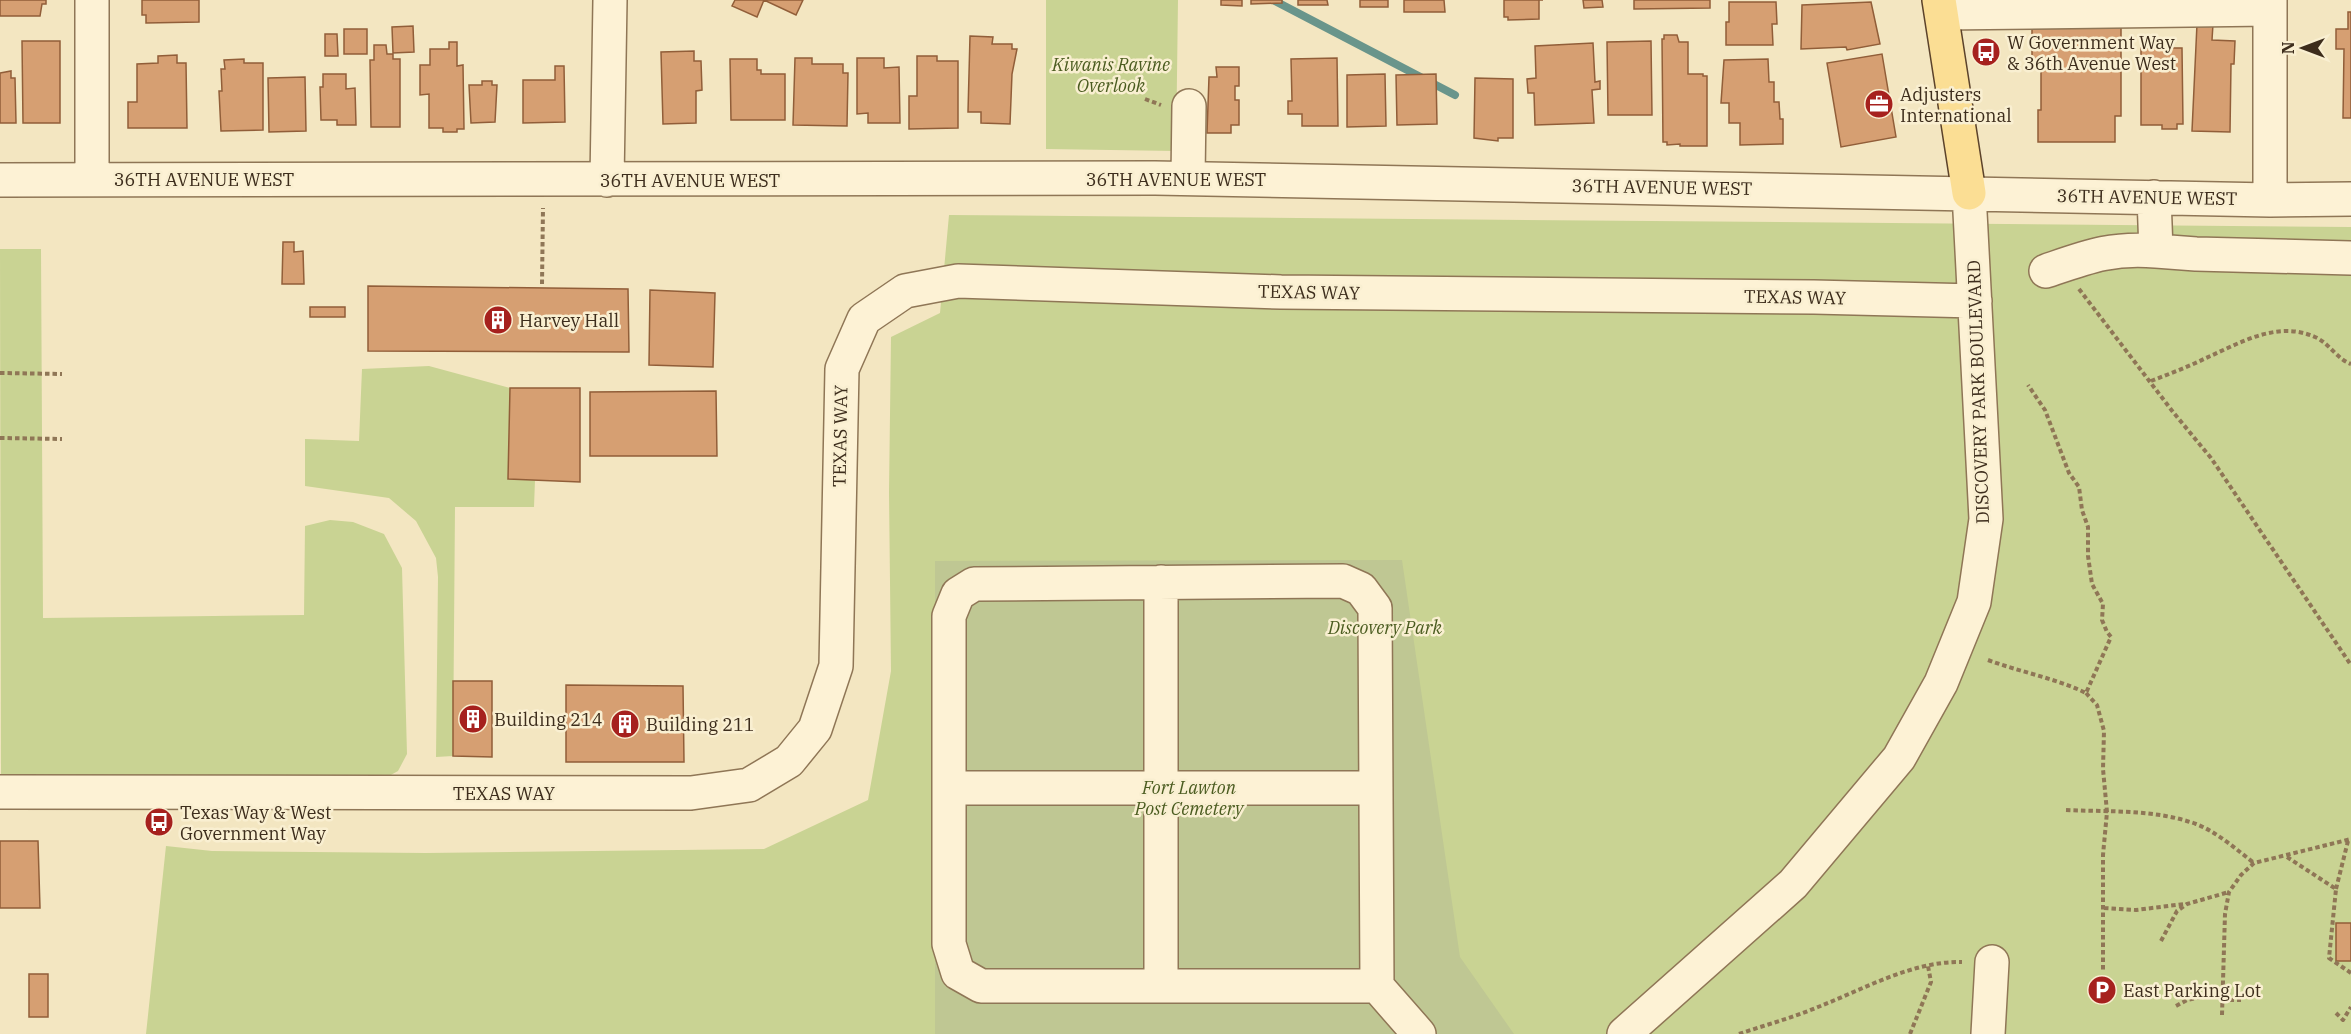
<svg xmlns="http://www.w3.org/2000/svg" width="2351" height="1034" font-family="'IBM Plex Serif',serif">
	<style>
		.green { fill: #c9d393 }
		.cemetery { fill: #bfc793 }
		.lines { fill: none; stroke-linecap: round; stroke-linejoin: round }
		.stream { stroke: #69958b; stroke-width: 8 }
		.building { fill: #d69f72; stroke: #915e39; stroke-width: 1.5 }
		.minor-casing { stroke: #8f7656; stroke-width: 36 }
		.major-casing { stroke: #5c432b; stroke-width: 36 }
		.path { stroke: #8f7656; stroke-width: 4; stroke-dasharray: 4.5 3; stroke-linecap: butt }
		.minor { stroke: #fdf2d5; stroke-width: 33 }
		.major { stroke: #fbde94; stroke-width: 33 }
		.labels { text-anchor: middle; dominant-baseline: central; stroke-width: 5; stroke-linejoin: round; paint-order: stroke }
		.poi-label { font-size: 18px; fill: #3d2d1c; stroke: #f9efd1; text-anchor: start }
		.park-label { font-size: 18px; font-style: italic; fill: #4b5c20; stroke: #f9efd1 }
		.street-label { font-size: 18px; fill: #3d2d1c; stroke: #f9efd1 }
	</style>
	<rect width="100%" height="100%" fill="#f3e6c1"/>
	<path class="green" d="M1046,0H1178L1176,151L1046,149Z
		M949,215L2351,227V1034H146L166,846L212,851L426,853L764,849L868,800L891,671L889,492L891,337L940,313Z
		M0,249H41L43,618L304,615L305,526L330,520L353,522L384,534L402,568L407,754L398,771L378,782L1,781Z
		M429,366L510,388L508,479L535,480L534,507H455L453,756L436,757L438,577L436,558L416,521L389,498L305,486V439L359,441L362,369Z"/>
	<path class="cemetery" d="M1402,560L1460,957L1514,1034H935V561Z"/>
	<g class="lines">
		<path class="stream" d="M1273,0L1455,95"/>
	</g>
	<path class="building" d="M0,0H46V4H42L40,16H0Z
		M142,0H199V22L146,23V15H142Z
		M735,0H803L796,15L764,0L757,17L732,6Z
		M1221,0H1242V6L1221,5Z
		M1251,0H1282V3L1251,4Z
		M1298,0H1327L1328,5H1298Z
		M1360,0H1388V7H1360Z
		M1404,0H1444L1445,12H1404Z
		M1504,0H1543H1539V19L1508,20V17H1504Z
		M1583,0H1602L1603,7L1584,8Z
		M1634,0H1710V8L1634,9Z
		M1729,2H1776L1777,24H1772L1773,45H1726V22H1729Z
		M1871,2L1880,44L1847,50L1846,47L1801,49L1802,5Z
		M2348,12H2351V118H2343L2344,49H2336V29H2348Z
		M2032,24L2121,25V116H2115V142H2038V110H2041V65H2032Z
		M2197,24H2213L2212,40L2235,41L2234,64H2231L2230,132L2192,131Z
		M413,26L414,52L393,53L392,27Z
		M344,29H367V54H344Z
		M325,34H337L338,56H325Z
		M1664,35H1677L1679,42H1688V74H1703V76H1707V146H1680V144L1667,145V142H1663L1662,39H1664Z
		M970,36L993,37L992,44H1012V49H1017L1012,74L1010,124L981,123V112H968Z
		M22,41H60V123H23Z
		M1651,41L1652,115H1608L1607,42Z
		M449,42H457V66L463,65L464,129H457V132H443V128H429V94L420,95V65H430V49H449Z
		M1593,43L1595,82L1600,81V89L1592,90L1594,123L1535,125L1534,93H1528L1527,79L1536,78L1535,46Z
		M374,45H386L387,54H393V59H400V127H371L370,60H374Z
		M2141,48H2182L2183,124H2177V129H2162V125H2141Z
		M694,51V61H701L702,90L696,91V123L663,124L661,52Z
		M1882,54L1896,137L1841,147L1827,63Z
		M177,55V63H186L187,128H128V102H137V64L158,63V56Z
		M917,56H937V61H958V128L909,129V96H917Z
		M795,58H812V64H843V73H848L847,126L793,125Z
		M857,58H884V68L899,67L900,123H868V113L857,114Z
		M1337,58L1338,126H1302V114H1288V101H1292L1291,59Z
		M244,59V63H263V130L221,131L219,91H222L221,69H225L224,60Z
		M730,59H757V70H761V74H785V120H731Z
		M1768,59L1769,82H1774V102H1779L1780,119H1783V144L1740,145V123H1729V103H1721L1724,60Z
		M555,66H564L565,122L523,123V80H555Z
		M1216,67H1239V86H1235V100H1239V125H1231V133H1207L1209,77H1217Z
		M11,71V78H15L16,123H0V73Z
		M323,74H346V89L355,88L356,125H337V120H321L320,87H323Z
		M1385,74L1386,126L1347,127V75Z
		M1436,74L1437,124L1397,125L1396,75Z
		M305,77L306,131L269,132L268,78Z
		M1475,78L1513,79V138H1498V141L1474,138Z
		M482,81H492V85H497L495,122L471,123L469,85H482Z
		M283,242H294V252L303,251L304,284H282Z
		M368,286L628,289L629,352L368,351Z
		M650,290L715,293L713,367L649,365Z
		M310,307H345V317H310Z
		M510,388H580V482L508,479Z
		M716,391L717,456H590V392Z
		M453,681H492V757L453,756Z
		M566,685L683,686L684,762H566Z
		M0,841H38L40,908H0Z
		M2336,923H2351V961H2336Z
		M29,974H48V1017H29Z"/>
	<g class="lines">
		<g class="minor-casing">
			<path id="minor" d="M2270,0V200
				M1942,13L2270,9
				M1188,178L1189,106
				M92,179V0
				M0,180L1155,178L2270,200L2351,199
				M607,180L610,0
				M2154,197L2156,251L2196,254L2351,258
				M2046,271C2087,257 2112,247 2156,251
				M1161,582V986
				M949,788H1376
				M0,792L691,793L749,785L789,761L815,729L836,666L842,369L864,319L905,291L958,281L1281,292L1814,297L1975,301
				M1377,986H981L958,973L949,944V616L958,594L974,584L1343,581L1361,589L1375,608L1377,986L1419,1034
				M1624,1034L1793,884L1899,758L1941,683L1974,602L1986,519L1969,193
				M1988,1034L1992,962"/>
		</g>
		<g class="major-casing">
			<path id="major" d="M1939,0L1969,193"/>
		</g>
		<path class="path" d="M1145,99L1161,105
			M542,284L543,208
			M2079,289L2173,412L2211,458L2351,665
			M0,373L62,374
			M2151,381C2169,374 2188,367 2206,358C2240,343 2277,320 2315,337C2329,343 2337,359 2351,364
			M0,438L62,439
			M1988,660C2020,672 2055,678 2086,693L2111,637L2107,632L2102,620L2103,604L2092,584L2088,556V527L2082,510L2079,487L2069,473L2045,410L2028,385
			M2086,693L2097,705L2104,731L2103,769L2107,812L2103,855V972
			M2066,810C2109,812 2155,809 2196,824C2217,832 2237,850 2254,863
			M2287,857L2336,889L2329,958L2351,973
			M2336,889L2348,841
			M2104,908L2136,910L2184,904
			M2161,941L2177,911L2187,904L2229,892
			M2222,1000H2241
			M2176,1006L2187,1000L2222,992
			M2336,1013L2343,1020L2351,1007
			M2222,1015L2225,914L2229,892L2241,875L2254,863L2351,839
			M1739,1034C1765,1025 1792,1018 1818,1007C1864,989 1912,961 1962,962
			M1910,1034L1931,982L1928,966"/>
		<use href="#minor" class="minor"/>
		<use href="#major" class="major"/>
	</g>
	<defs>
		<g id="bus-disc" transform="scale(1.5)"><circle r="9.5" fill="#a6211e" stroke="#f9efd1"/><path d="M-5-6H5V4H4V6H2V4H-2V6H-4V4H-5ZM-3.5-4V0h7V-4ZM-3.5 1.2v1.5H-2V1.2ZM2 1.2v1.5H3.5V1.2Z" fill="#fff"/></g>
		<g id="office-disc" transform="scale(1.5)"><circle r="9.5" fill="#a6211e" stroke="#f9efd1"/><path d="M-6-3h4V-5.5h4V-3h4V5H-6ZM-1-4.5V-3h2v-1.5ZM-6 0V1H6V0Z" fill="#fff"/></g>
		<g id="building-disc" transform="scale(1.5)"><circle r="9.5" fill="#a6211e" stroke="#f9efd1"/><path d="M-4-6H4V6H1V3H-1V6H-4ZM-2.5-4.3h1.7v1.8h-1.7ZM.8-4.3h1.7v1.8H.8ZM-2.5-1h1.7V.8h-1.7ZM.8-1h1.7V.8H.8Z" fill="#fff"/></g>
		<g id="parking-disc" transform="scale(1.5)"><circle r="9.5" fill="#a6211e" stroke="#f9efd1"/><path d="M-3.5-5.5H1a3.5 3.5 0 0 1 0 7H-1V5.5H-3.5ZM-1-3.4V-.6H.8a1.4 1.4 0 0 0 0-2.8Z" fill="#fff"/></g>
	</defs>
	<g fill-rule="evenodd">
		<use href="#bus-disc" x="1986" y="52"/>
		<use href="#office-disc" x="1879" y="104"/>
		<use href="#building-disc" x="498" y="320"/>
		<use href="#building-disc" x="473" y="719"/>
		<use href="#building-disc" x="625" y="724"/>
		<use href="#bus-disc" x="159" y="822"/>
		<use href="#parking-disc" x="2102" y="990"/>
	</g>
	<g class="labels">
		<g class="poi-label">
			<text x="2007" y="42">W Government Way<tspan x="2007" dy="21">&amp; 36th Avenue West</tspan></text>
			<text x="1900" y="94">Adjusters<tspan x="1900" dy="21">International</tspan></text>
			<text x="519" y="320">Harvey Hall</text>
			<text x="494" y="719">Building 214</text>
			<text x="646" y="724">Building 211</text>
			<text x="180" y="812">Texas Way &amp; West<tspan x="180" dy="21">Government Way</tspan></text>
			<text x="2123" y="990">East Parking Lot</text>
		</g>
		<g class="park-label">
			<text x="1111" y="64">Kiwanis Ravine<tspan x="1111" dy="21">Overlook</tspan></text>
			<text x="1385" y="627">Discovery Park</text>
			<text x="1189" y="787">Fort Lawton<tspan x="1189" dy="21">Post Cemetery</tspan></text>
		</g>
		<g class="street-label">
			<text x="204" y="179">36TH AVENUE WEST</text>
			<text x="1176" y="179">36TH AVENUE WEST</text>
			<text x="690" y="180">36TH AVENUE WEST</text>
			<text transform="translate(1662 187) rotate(1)">36TH AVENUE WEST</text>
			<text transform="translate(2147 197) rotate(1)">36TH AVENUE WEST</text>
			<text transform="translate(1309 292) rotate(1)">TEXAS WAY</text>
			<text transform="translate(1795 297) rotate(1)">TEXAS WAY</text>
			<text transform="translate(1978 392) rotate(-92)">DISCOVERY PARK BOULEVARD</text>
			<text transform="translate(840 436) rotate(-89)">TEXAS WAY</text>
			<text x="504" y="793">TEXAS WAY</text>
		</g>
	</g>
	<g transform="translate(2303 48) rotate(270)" stroke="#f9efd1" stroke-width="4.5" paint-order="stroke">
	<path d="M0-4.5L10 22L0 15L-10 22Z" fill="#3d2d1c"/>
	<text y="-9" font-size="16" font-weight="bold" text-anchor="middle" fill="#3d2d1c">N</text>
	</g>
</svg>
